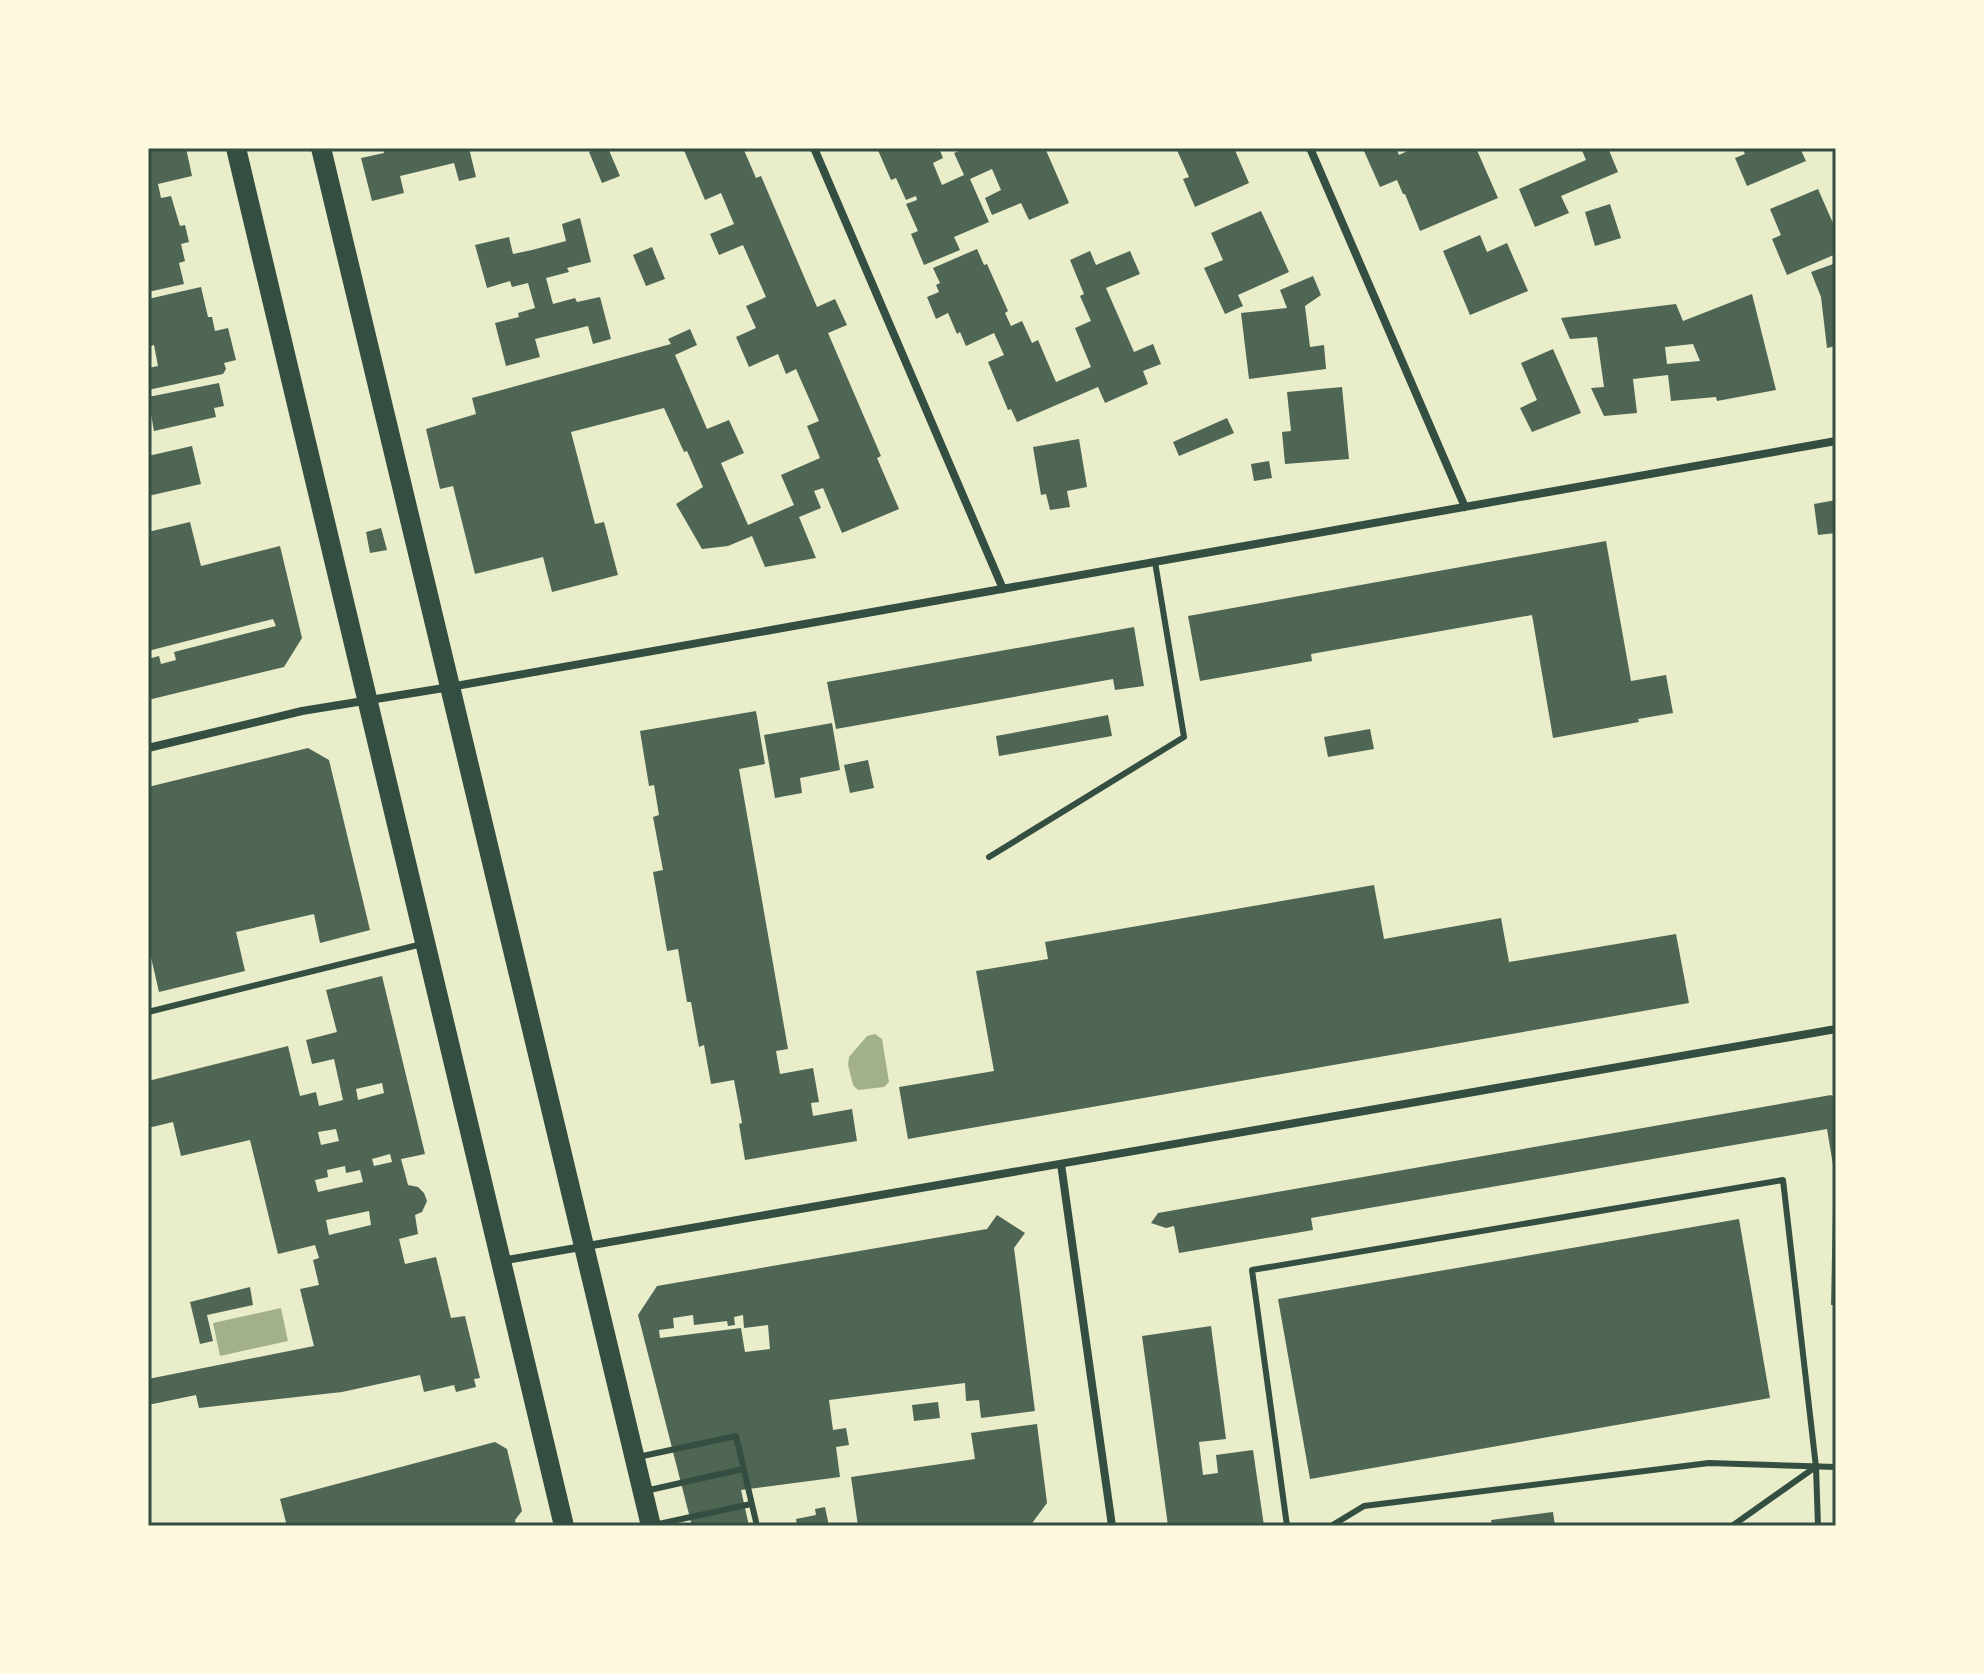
<svg xmlns="http://www.w3.org/2000/svg" width="1984" height="1674" font-family="Inter,sans-serif">
	<style>
		.water { fill: #a3b18a }
		.building { fill: #4f6655; fill-rule: evenodd }
		.lines { fill: none; stroke-linecap: round; stroke-linejoin: round }
		.service { stroke: #344e41; stroke-width: 6 }
		.minor { stroke: #344e41; stroke-width: 8 }
		.primary { stroke: #344e41; stroke-width: 20 }
		.neatline { fill: none; stroke: #344e41; stroke-width: 3 }
	</style>
	<rect width="100%" height="100%" fill="#e9edc9"/>
	<path class="water" d="M875,1034L882,1039L889,1082L884,1087L858,1090L853,1085L848,1065L849,1057L867,1036Z
		M281,1308L288,1341L220,1356L213,1323Z"/>
	<path class="building" d="M148,148H186L192,176L158,184L161,198L171,196L180,226L185,225L189,242L181,244L185,261L179,263L184,284L148,292Z
		M383,148H469L476,177L459,181L454,163L400,176L404,193L372,201L361,158L384,153Z
		M597,148H608L620,176L602,183L589,152Z
		M683,148H743L756,178L761,176L817,307L835,299L847,325L828,333L881,456L877,458L899,509L842,533L823,488L814,491L821,508L799,517L816,558L765,567L752,536L728,546L702,549L676,504L703,487L687,451L684,452L664,408L571,432L595,524L604,522L618,575L552,592L543,557L475,574L453,486L440,489L426,429L476,414L472,398L671,344L668,339L690,329L697,345L675,355L707,429L729,420L744,453L721,463L748,525L794,505L781,475L820,458L807,426L819,421L796,369L786,374L778,354L749,367L736,337L756,328L746,306L766,297L743,245L719,255L710,234L734,224L721,193L705,200Z
		M877,148H939L943,158L933,163L942,185L964,175L954,153L966,148H1045L1069,203L1029,220L1021,203L992,215L985,198L1001,190L992,169L970,179L989,222L954,237L960,250L924,265L911,234L918,231L906,204L917,200L916,196L906,200L896,178L891,180Z
		M1176,148H1234L1249,183L1195,207L1183,179L1189,177Z
		M1372,148H1396L1399,155L1414,148H1476L1498,198L1420,231L1405,194H1403L1397,180L1380,187L1364,151Z
		M1581,148H1608L1618,172L1561,196L1569,213L1535,227L1519,189L1586,160Z
		M1742,148H1800L1806,161L1747,186L1735,158L1745,154Z
		M1818,189L1836,230V254L1787,275L1772,239L1781,235L1770,209Z
		M1610,204L1621,238L1595,246L1585,212Z
		M1261,211L1289,272L1238,295L1243,306L1225,314L1204,268L1223,260L1211,233Z
		M580,218L591,262L567,268L569,272L546,278L553,304L575,298L577,302L600,297L611,339L593,344L588,326L535,339L540,357L506,366L495,323L519,317L518,313L535,308L528,283L512,287L510,281L487,288L475,245L509,237L513,254L532,250L566,241L562,224Z
		M1480,235L1487,252L1507,243L1528,291L1470,315L1443,251Z
		M652,247L665,279L646,286L633,255Z
		M977,249L984,265L987,264L1008,311L1005,313L1011,326L1022,321L1032,343L1038,340L1056,382L1091,367L1075,328L1091,321L1080,296L1084,294L1070,260L1090,251L1096,265L1130,251L1140,274L1106,288L1134,352L1153,344L1161,364L1143,371L1148,384L1105,403L1098,387L1017,422L1011,409L1008,410L988,362L1004,355L994,333L966,346L960,332L957,334L948,313L936,319L927,297L939,292L936,285L940,283L933,268Z
		M1836,263V346L1827,348L1821,297L1811,272Z
		M1313,276L1321,295L1305,306L1310,347L1324,345L1326,369L1249,379L1241,313L1287,308L1280,290Z
		M201,287L208,317H212L215,331L228,328L236,360L224,363L226,369L223,374L148,390V368L158,366L154,345L148,347V299Z
		M1752,294L1776,390L1717,401L1716,397L1671,401L1668,375L1633,379L1637,413L1604,416L1591,388L1604,387L1597,337L1570,339L1561,318L1676,304L1683,321ZM1693,344L1700,361L1667,364L1665,347Z
		M1553,349L1581,413L1532,432L1520,408L1537,400L1521,363Z
		M219,383L224,406L214,408L216,417L154,431L148,397Z
		M1342,387L1349,459L1285,464L1282,432L1291,431L1287,392Z
		M1227,418L1234,433L1179,456L1173,442Z
		M1079,439L1087,487L1067,491L1070,507L1050,510L1046,494L1041,495L1033,447Z
		M192,446L201,484L148,496V456Z
		M1269,461L1272,478L1254,481L1251,464Z
		M1836,500V533L1818,535L1814,504Z
		M190,522L201,566L280,546L302,638L284,667L148,700V659L159,656L161,664L176,660L174,652L276,626L273,619L148,651V532Z
		M381,528L387,550L370,553L366,532Z
		M1606,541L1631,681L1666,675L1673,713L1638,719L1639,722L1553,738L1532,615L1311,654L1312,661L1200,681L1188,616Z
		M1134,627L1144,686L1115,690L1113,679L836,729L827,682Z
		M756,711L765,764L739,769L788,1049L776,1051L780,1074L813,1068L819,1102L811,1103L813,1116L852,1109L857,1141L745,1160L739,1124L742,1123L734,1080L711,1084L704,1045L699,1047L691,1002H687L678,949L667,951L653,872L663,870L653,817L659,815L654,785L649,786L640,731Z
		M1108,715L1112,736L999,756L996,736Z
		M832,723L840,770L800,778L802,793L775,798L764,735Z
		M1370,729L1374,749L1328,757L1324,737Z
		M308,748L329,760L370,930L320,943L314,914L236,932L245,971L159,992L150,953H148V787Z
		M868,760L874,788L850,793L844,765Z
		M1374,885L1384,939L1501,918L1509,962L1676,934L1689,1003L908,1139L899,1087L994,1071L976,971L1048,959L1045,942Z
		M382,976L425,1154L401,1159L408,1185L418,1187L424,1193L427,1201L422,1212L415,1215L418,1234L399,1239L405,1264L436,1257L451,1318L465,1316L480,1378L474,1379L476,1387L456,1392L454,1385L424,1392L420,1375L342,1392L199,1408L196,1395L148,1405V1379L314,1346L300,1289L319,1285L313,1260L319,1258L315,1245L278,1254L250,1140L181,1156L173,1122L148,1128V1081L288,1046L300,1096L316,1092L319,1106L343,1100L334,1059L312,1064L306,1040L337,1032L326,990ZM382,1083L384,1093L358,1100L356,1089ZM336,1129L339,1141L321,1145L318,1132ZM390,1154L392,1162L374,1166L372,1159ZM345,1166L346,1173L360,1170L363,1182L318,1192L315,1180L328,1177L327,1170ZM369,1211L371,1225L329,1235L326,1220Z
		M1831,1095L1836,1099V1171H1834L1827,1129L1311,1218L1313,1230L1179,1253L1174,1226L1166,1228L1151,1223L1158,1213Z
		M1833,1206H1836V1305H1831Z
		M997,1215L1025,1233L1014,1248L1035,1411L981,1418L979,1400L966,1401L965,1383L829,1400L833,1430L846,1428L849,1445L836,1447L840,1477L741,1490L749,1526H692L638,1315L657,1286L987,1229ZM693,1315L694,1325L727,1321L728,1326L735,1325L734,1317L743,1315L744,1328L768,1325L770,1349L745,1352L741,1328L660,1338L659,1330L674,1328L673,1318Z
		M1739,1219L1770,1398L1310,1479L1278,1299Z
		M250,1287L253,1305L207,1315L213,1341L200,1344L190,1302Z
		M1211,1326L1226,1439L1199,1442L1203,1475L1218,1473L1216,1455L1253,1450L1264,1526H1168L1142,1336Z
		M938,1402L940,1418L914,1421L912,1405Z
		M1037,1424L1047,1503L1030,1526H858L851,1477L975,1459L971,1433Z
		M495,1442L507,1449L522,1511L515,1520L516,1526H287L280,1499Z
		M825,1507L829,1526H797L796,1519L816,1515L815,1509Z
		M1553,1512L1555,1526H1492L1491,1520Z"/>
	<g class="lines">
		<path class="service" d="M989,857L1184,737L1155,562
			M148,1012L422,944
			M638,1457L736,1436L757,1526
			M645,1491L743,1469
			M654,1525L751,1504
			M1287,1526L1252,1270L1783,1180L1816,1467L1818,1526
			M1331,1526L1364,1506L1709,1463L1836,1467
			M1732,1526L1814,1468"/>
		<path class="minor" d="M814,148L1003,589
			M1310,148L1465,507
			M148,748L302,711L450,687L1836,441
			M1061,1164L1112,1526
			M501,1261L1836,1029"/>
		<path class="primary" d="M236,148L564,1526
			M321,148L651,1526"/>
	</g>
	<rect width="1984" height="1674" fill="none" stroke="#fefae0" stroke-width="300"/>
	<rect x="150" y="150" width="1684" height="1374" class="neatline"/>
</svg>
